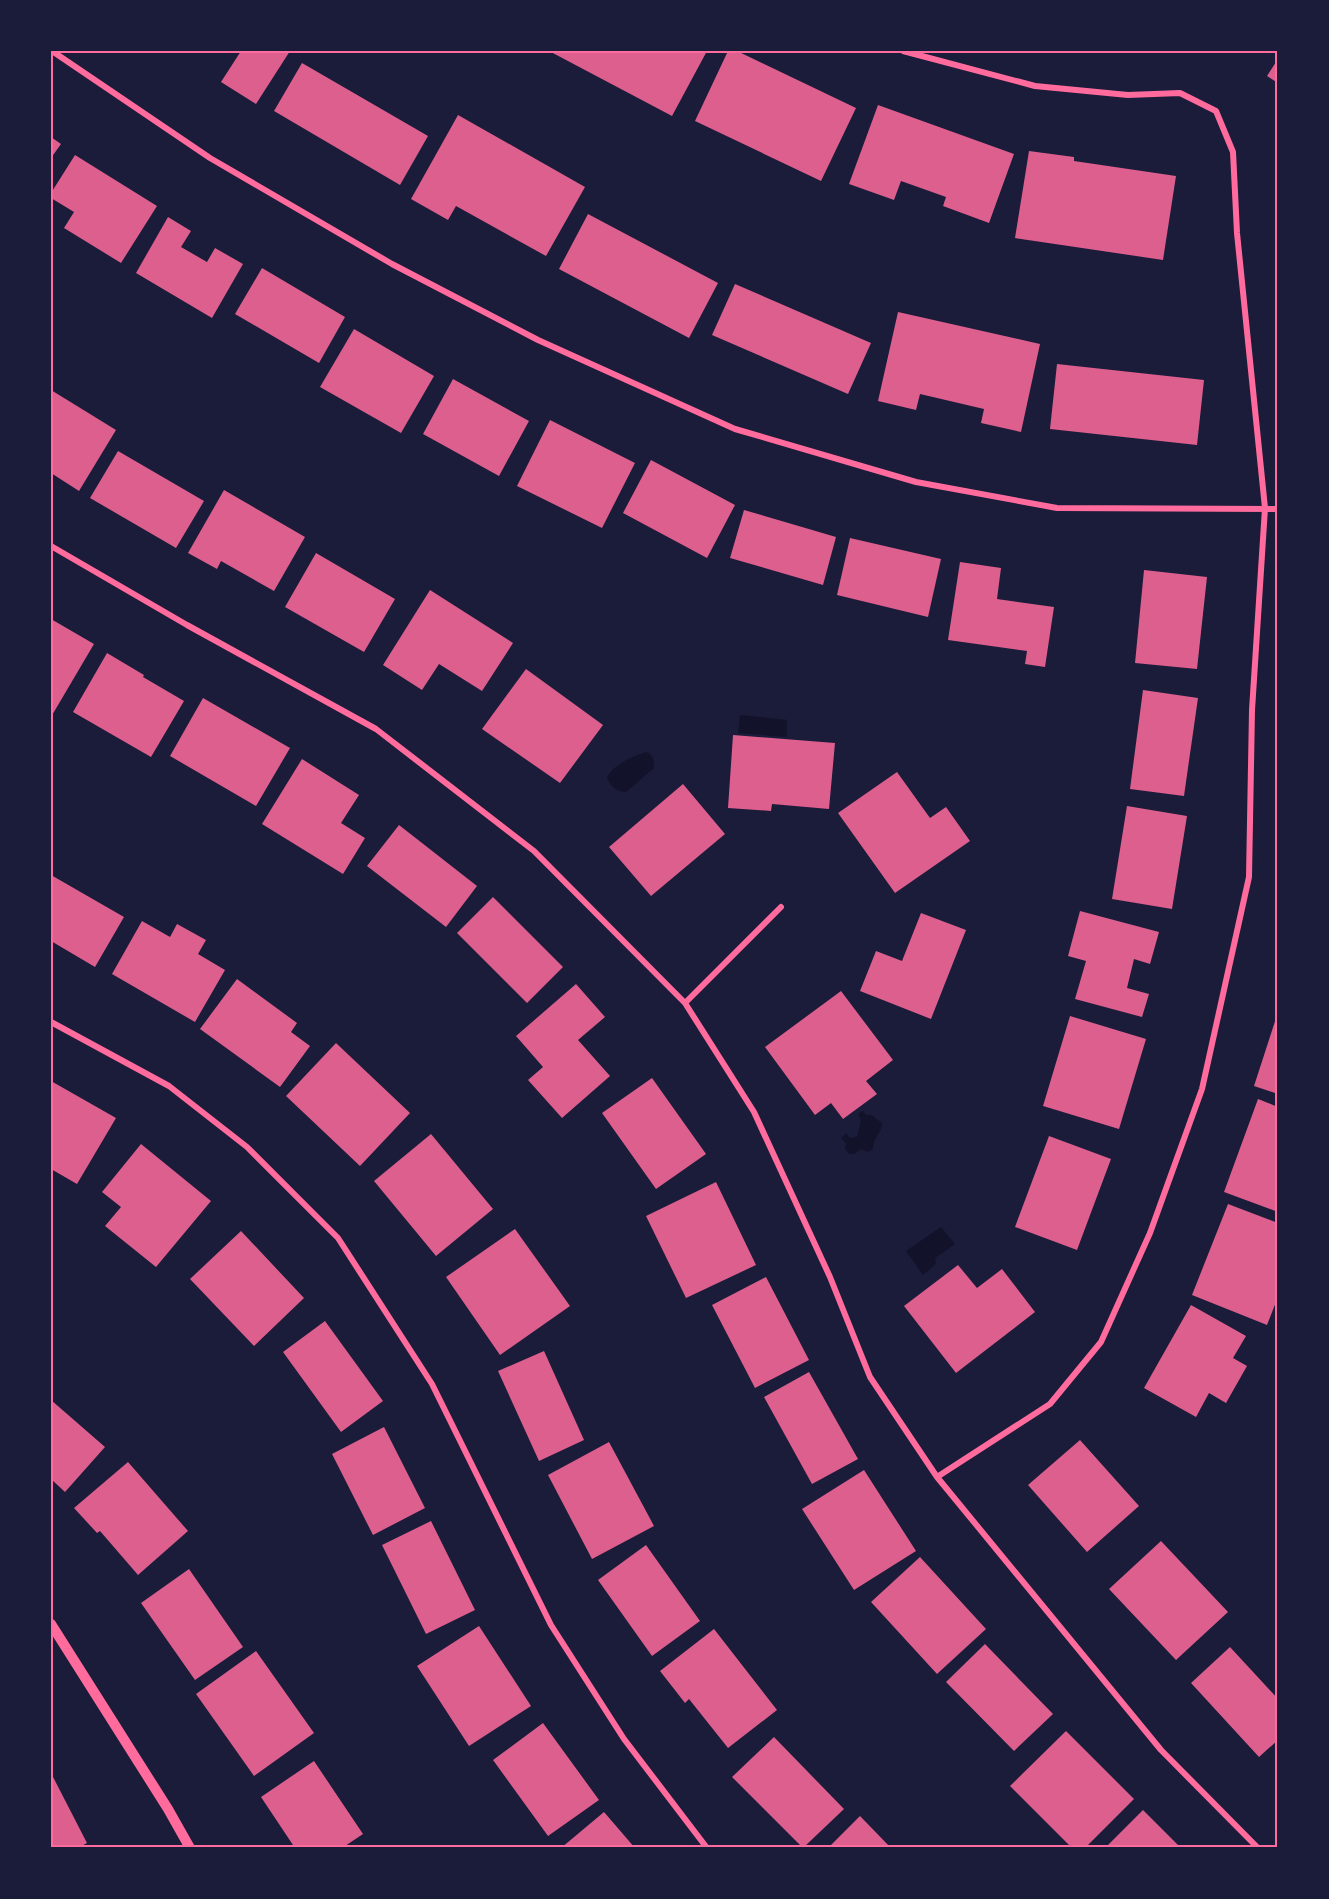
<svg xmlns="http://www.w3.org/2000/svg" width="1329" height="1899" font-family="'Archivo Narrow',sans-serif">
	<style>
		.water { fill: #12122b }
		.building { fill: #dd5f8e }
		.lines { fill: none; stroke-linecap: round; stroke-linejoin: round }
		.minor { stroke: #ff6b9d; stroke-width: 6 }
		.tertiary { stroke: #ff6b9d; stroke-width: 10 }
		.neatline { fill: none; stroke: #ff6b9d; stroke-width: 2 }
	</style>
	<rect width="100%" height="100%" fill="#1b1b3a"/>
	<path class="water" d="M740,715L787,720V737L738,733Z
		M646,752C654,755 654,761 654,768L626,792C615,791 612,787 607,778C612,765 634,756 646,752Z
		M863,1111L866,1115H871L882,1123C881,1135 873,1137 873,1149L868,1152L861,1149L854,1154H849L845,1149L846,1143L841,1138L846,1133L850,1138L857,1137L861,1120L858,1114Z
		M941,1227L955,1244L935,1258L936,1264L923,1275L906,1251Z"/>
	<path class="building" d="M241,51H290L256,104L221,82Z
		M549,51H707L672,116Z
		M728,51H737L856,108L821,181L695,121Z
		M1278,59V83L1267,76Z
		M302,63L428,136L400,185L274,111Z
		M878,105L1014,154L989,223L943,206L946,197L901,181L894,200L849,184Z
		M458,115L585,187L546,256L456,206L448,220L411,199Z
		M51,137L61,144L51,158Z
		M1029,151L1074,157V161L1176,176L1163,260L1015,238Z
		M75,155L157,206L121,263L64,228L74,212L51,198V193Z
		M588,214L718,283L689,338L559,269Z
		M168,217L191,231L181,247L207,262L215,248L243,264L212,318L136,273Z
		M262,268L345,317L319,363L235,314Z
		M735,284L871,343L848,394L712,335Z
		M898,312L1040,344L1021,432L981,423L984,409L920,394L916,410L878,401Z
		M354,329L434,376L401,433L320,387Z
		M1057,364L1204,380L1197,445L1050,429Z
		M453,379L529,421L499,476L423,434Z
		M51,390L116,430L79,491L51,473Z
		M550,420L635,463L602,528L517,486Z
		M118,451L204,501L176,548L90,498Z
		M651,460L735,505L707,558L623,513Z
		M224,490L305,537L274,591L221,561L217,569L188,553Z
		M744,510L836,537L823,585L730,558Z
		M850,538L941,559L928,617L837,595Z
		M316,553L395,599L364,652L285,607Z
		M960,562L1001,568L997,599L1054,607L1045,667L1025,664L1027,651L948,640Z
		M1144,570L1207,577L1197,669L1135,663Z
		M430,590L513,643L482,691L439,664L422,690L383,665Z
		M51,619L94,644L51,717Z
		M107,653L144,675L143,677L184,701L151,757L73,712Z
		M526,669L603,725L560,783L482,729Z
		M1143,690L1198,698L1184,796L1130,789Z
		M203,698L290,748L256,806L170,756Z
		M733,735L835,743L829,809L772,804L771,811L728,808Z
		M302,759L359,795L341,823L365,838L343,874L262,824Z
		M897,772L930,818L946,807L970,841L895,893L838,813Z
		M683,784L725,834L651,896L609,847Z
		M1127,806L1187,816L1172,909L1112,899Z
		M399,825L477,886L446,927L367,866Z
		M51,875L124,917L95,967L51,941Z
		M493,897L563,967L527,1003L457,933Z
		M1080,911L1159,932L1150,964L1134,959L1127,988L1149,994L1142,1017L1075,999L1086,961L1068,956Z
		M921,913L966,930L931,1019L860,991L876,951L902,961Z
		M142,921L170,937L177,924L206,940L198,954L225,970L195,1022L112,974Z
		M237,979L297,1023L291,1032L310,1046L280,1087L200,1029Z
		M576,984L605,1017L578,1040L610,1076L562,1118L528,1080L543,1067L516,1036Z
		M841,991L893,1060L866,1081L877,1094L843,1119L831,1103L815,1115L765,1047Z
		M1278,1012V1094L1254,1086Z
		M1070,1016L1146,1039L1119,1129L1043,1106Z
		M336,1043L410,1113L360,1166L286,1096Z
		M652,1078L706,1154L656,1189L602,1113Z
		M51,1081L116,1118L77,1184L51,1169Z
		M1258,1099L1278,1107V1212L1224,1192Z
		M431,1134L493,1209L436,1256L374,1181Z
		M1049,1136L1111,1159L1077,1250L1015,1227Z
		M141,1144L211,1201L156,1267L105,1226L121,1207L102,1192Z
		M716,1182L756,1265L686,1298L646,1216Z
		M1228,1204L1278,1223V1297L1267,1325L1192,1295Z
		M515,1229L570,1306L500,1355L446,1277Z
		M241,1231L304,1298L254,1346L190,1279Z
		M958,1265L977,1288L1002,1269L1035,1312L956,1373L904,1306Z
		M766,1277L809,1360L755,1388L712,1305Z
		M1191,1305L1246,1336L1233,1358L1247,1366L1226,1403L1209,1393L1196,1417L1144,1388Z
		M325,1321L383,1401L341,1432L283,1352Z
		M544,1351L584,1440L539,1461L498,1371Z
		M809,1372L858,1459L812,1484L764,1397Z
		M51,1400L105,1447L65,1492L51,1479Z
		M384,1427L425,1508L373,1535L332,1454Z
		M1080,1440L1139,1506L1087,1552L1028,1485Z
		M609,1442L654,1526L592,1559L548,1475Z
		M128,1462L188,1531L138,1575L100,1531L97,1533L74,1508Z
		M864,1470L916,1551L854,1590L802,1509Z
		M431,1521L475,1610L426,1634L382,1545Z
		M1161,1541L1228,1612L1176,1660L1109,1589Z
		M646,1545L700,1621L652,1656L598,1580Z
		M920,1557L986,1629L937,1674L871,1602Z
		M189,1569L243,1647L195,1680L141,1603Z
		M479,1626L531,1706L469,1746L417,1666Z
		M714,1629L777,1710L728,1748L689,1699L685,1703L660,1671Z
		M985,1644L1053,1714L1014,1751L946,1682Z
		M1230,1647L1278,1699V1740L1259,1757L1191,1683Z
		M256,1651L314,1733L254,1776L196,1694Z
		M543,1723L599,1800L548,1836L493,1760Z
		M1066,1731L1134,1799L1085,1848H1072L1010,1786Z
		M774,1737L844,1809L803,1848L732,1777Z
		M314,1761L363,1834L342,1848H295L261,1797Z
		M51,1773L87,1843L78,1848H51Z
		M1143,1810L1181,1848H1111L1108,1845Z
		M604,1812L635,1848H561Z
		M860,1816L891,1848H828Z"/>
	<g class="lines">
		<path class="minor" d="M52,51L210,158L392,264L538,340L735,429L916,482L1057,508L1278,509
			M903,51L1035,86L1128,95L1180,93L1216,111L1233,152L1237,233L1265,508L1252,710L1249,877L1202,1089L1150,1233L1101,1342L1050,1404L937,1477
			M51,546L187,625L376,729L534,851L685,1003L754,1112L830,1277L870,1377L937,1477L1161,1750L1258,1848
			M685,1003L781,907
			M51,1022L169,1086L247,1147L338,1238L432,1384L551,1625L624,1739L707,1848"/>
		<path class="tertiary" d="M51,1624L168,1809L190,1848"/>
	</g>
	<rect width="1329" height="1899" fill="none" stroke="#1b1b3a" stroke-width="105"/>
	<rect x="52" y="52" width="1224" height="1794" class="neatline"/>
</svg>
